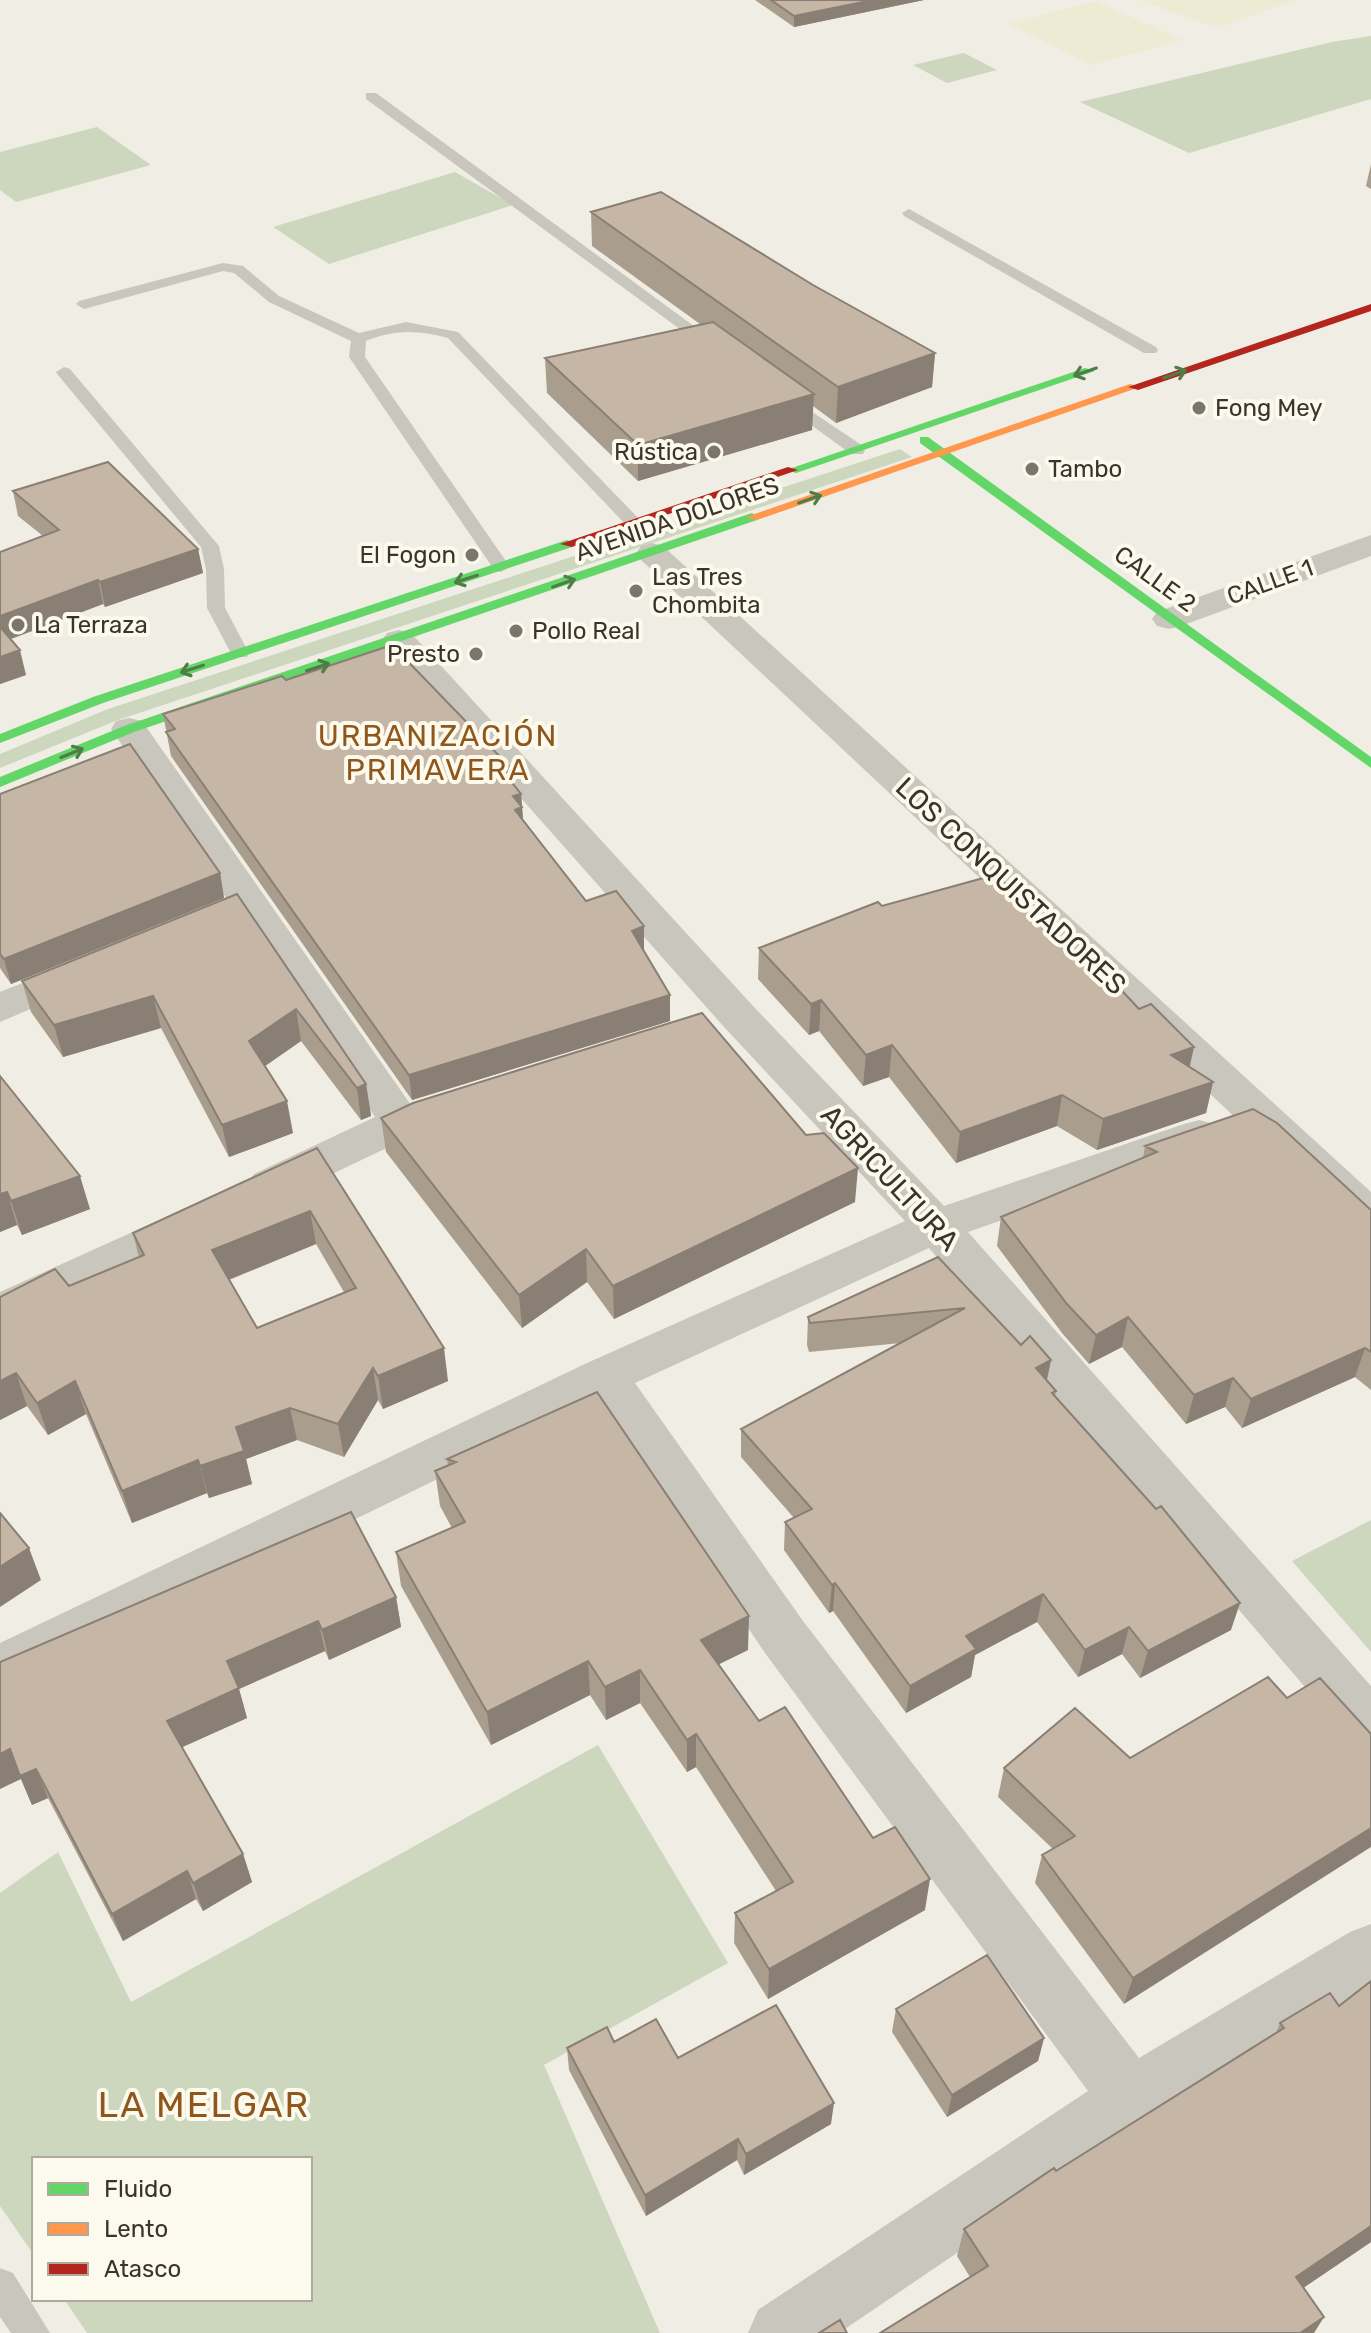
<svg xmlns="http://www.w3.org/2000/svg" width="1371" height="2333" font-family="Rubik,sans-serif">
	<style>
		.green { fill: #ccd7be }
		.plaza { fill: #efead4 }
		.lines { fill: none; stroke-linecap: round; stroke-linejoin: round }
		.lane { fill: #c9c6bd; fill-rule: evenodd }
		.street { fill: #c9c6bd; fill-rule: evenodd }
		.fast { fill: #63d668; fill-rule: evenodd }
		.slow { fill: #ff974d; fill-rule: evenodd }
		.jam { fill: #b3261e; fill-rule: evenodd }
		.wall { fill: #a99d8e; fill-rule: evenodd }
		.shaded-wall { fill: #8a7f74 }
		.building { fill: #c5b6a5; stroke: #8a7f74; stroke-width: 2; fill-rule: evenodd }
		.oneway { stroke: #4e7d46 }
		.poi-dot { fill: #7b756b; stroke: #fcf9ed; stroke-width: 3 }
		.labels { text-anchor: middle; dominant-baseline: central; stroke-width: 8; stroke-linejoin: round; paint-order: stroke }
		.far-poi-label { font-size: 24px; fill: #3c342a; stroke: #fcf9ed; text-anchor: start }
		.far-street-label { font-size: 24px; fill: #3c342a; stroke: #fcf9ed }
		.street-label { font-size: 28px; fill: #3c342a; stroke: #fcf9ed }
		.neighbourhood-label { font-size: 30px; letter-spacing: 2px; fill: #90571d; stroke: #fcf9ed }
		.near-neighbourhood-label { font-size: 36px; letter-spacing: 2px; fill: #90571d; stroke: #fcf9ed }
	</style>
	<rect width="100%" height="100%" fill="#f0ede5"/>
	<path class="green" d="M1371,36V99L1189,153L1080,102L1332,42Z
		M964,53L997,70L947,83L913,65Z
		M97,127L151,165L16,202L0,190V152Z
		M455,172L513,205L329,264L273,227Z
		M900,449L912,457L118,720L0,768V754L108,709Z
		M1371,1520V1652L1292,1561Z
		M598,1745L728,1963L544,2065L660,2333H87L64,2299H310V2159H34V2255L0,2206V1893L58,1852L131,2002Z"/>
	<path class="plaza" d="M1140,0H1295L1217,28Z
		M1097,1L1182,40L1092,65L1008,24Z"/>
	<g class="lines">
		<path class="lane" d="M366,93H376L717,343V349H707L366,99Z
			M909,209L1156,347L1158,350L1156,353H1144L904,216L902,213Z
			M223,263L243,266L279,296L359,333L406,322L458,332L643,523L640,527H628L448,338C419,330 394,329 366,341L365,357L510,567L501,572L495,571L349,357L351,341L269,302L234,273L223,271L84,309L76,304L79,301Z
			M64,367L70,369L219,546L224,569L225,608L249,653L247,657H233L207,608L206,569L201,547L58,375L56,372Z
			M787,395L863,446L865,450L863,454H851L781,403L779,400Z
			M0,2268L13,2273L50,2333H11L0,2317Z"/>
		<path class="street" d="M1371,535V556L1181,626L1169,629L1157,626L1152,619L1157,612Z
			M652,543L663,546L1371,1192V1235L1355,1230L641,560L636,553L641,546Z
			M399,630L411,633L754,1007L944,1206L1184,1124L1199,1120L1214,1124L1221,1135L1214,1146L968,1232L1371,1686V1749L1352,1742L929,1248L635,1383L803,1621L1139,2058L1350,1932L1371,1924V1985L1153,2120L839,2333H748L758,2310L1088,2091L765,1653L596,1402L0,1692V1643L587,1363L905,1221L724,1027L387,647L382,640L387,633Z
			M129,718L142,721L411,1105L438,1097L453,1101L459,1112L453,1123L416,1134L286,1196L270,1201L254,1196L248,1185L254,1174L375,1117L111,729L116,721Z
			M83,959L97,963L103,972L97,981L0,1022V992Z
			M190,1206L206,1211L213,1223L206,1235L0,1330V1292Z"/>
		<path class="fast" d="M1085,368L1095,371L796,473L786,470Z
			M920,437H928L1371,757V768L920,443Z
			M752,513L758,517L757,520L134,732L0,787V777L124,726Z
			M567,540L574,544L572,547L103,703L0,743V734L93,697Z"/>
		<path class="slow" d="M1130,384L1140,387L757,520L746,517Z"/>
		<path class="jam" d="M1371,304V311L1138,390L1128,387Z
			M788,467L798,470L572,547L560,544Z"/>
	</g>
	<path class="wall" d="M755,0H924L794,27Z
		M1371,164V189L1366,186Z
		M591,212L813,285L935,353L932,387L836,423L813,406L812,430L638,481L547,393L545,358L700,324L592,246Z
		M13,491L198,549L203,573L105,607L103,604L11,639L26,675L0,684V552L43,536L18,516Z
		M286,680L510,767L511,781L521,794L523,819L586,901L644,952L670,1021L412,1100L171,756L163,714Z
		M0,794L220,873L224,898L11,984L0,968Z
		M237,894L366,1084L371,1116L361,1120L301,1041L265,1066L293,1133L229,1157L161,1028L63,1057L31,1012L22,981Z
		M1014,895L1106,981L1189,1067L1213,1082L1206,1113L1097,1150L1057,1126L956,1163L889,1077L863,1086L819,1031L809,1035L758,979L759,948L882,906Z
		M0,1076L90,1209L22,1235L17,1225L0,1232Z
		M381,1118L855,1202L614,1319L587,1282L522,1328L386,1152Z
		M1145,1146L1371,1210V1390L1355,1377L1242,1428L1225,1407L1186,1424L1122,1347L1089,1364L1062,1333L997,1246L1001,1217L1143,1158Z
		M317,1148L448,1381L383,1409L378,1400L344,1457L297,1440L246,1459L252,1484L209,1498L207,1493L132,1523L86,1414L48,1435L27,1406L0,1420V1297L69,1286L139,1258L133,1233ZM316,1244L344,1292L257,1328L229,1280Z
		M938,1257L1021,1345L1051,1360L1047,1380L1056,1391L1055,1397L1231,1630L1140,1678L1122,1654L1078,1677L1037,1622L975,1655L971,1677L906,1713L833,1611L829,1613L784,1550L785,1522L794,1518L741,1457V1429L901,1343L809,1352L807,1345L808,1317Z
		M597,1392L748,1650L719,1664L759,1721L873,1838L925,1910L768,1999L734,1943L735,1913L776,1891L696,1767L687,1772L640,1703L606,1720L590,1695L491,1745L401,1586L396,1552L452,1528L440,1506L435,1471L448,1466L447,1459Z
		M396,1597L401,1627L329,1660L325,1651L239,1689L247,1718L182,1747L243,1854L252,1882L203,1911L196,1899L123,1941L48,1798L32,1805L21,1779L0,1662Z
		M1268,1677L1124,2004L1035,1883L1042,1855L1053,1849L998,1797L1004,1768L1130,1758Z
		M1330,1993L1371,2242L1303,2288L970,2277L957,2256L964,2229L1276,2033L1280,2023Z
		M896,2009L1044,2038L1038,2061L947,2117L892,2032Z
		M614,2042L678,2058L831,2124L744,2175L737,2160L646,2216L569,2070L567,2048Z"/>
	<path class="shaded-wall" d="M873,0H924L794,27V16Z
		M935,353L932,387L836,423L838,387Z
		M814,394L812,430L638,481V445Z
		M198,549L203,573L105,607L100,582Z
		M98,580L103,604L0,643V616Z
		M20,650L26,675L0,684V657Z
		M510,767L512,792L502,770Z
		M521,794L524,832L517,835L513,796Z
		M220,873L224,898L11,984L4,959Z
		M644,926V952L632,931Z
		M670,995V1021L412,1100L409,1075Z
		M153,996L161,1028L63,1057L54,1025Z
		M821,1000L819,1031L809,1035L811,1004Z
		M296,1009L301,1041L255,1073L249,1041Z
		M892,1045L889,1077L863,1086L866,1055Z
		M1194,1047L1187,1079L1171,1055Z
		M1213,1082L1206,1113L1097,1150L1103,1119Z
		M366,1084L371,1116L361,1120L357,1088Z
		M1062,1095L1057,1126L956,1163L960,1132Z
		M287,1101L293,1133L229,1157L222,1125Z
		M858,1168L855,1202L614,1319L613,1286Z
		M80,1176L90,1209L22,1235L11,1201Z
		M7,1192L17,1225L0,1232V1194Z
		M310,1211L316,1244L220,1283L212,1250Z
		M586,1249L587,1282L522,1328L519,1295Z
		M1128,1317L1122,1347L1089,1364L1096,1335Z
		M444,1348L448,1381L383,1409L378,1376Z
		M1365,1348L1355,1377L1242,1428L1251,1399Z
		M1051,1360L1045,1388L1036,1368Z
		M373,1368L378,1400L344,1457L338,1424Z
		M16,1373L27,1406L0,1420V1381Z
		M1233,1378L1225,1407L1186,1424L1194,1395Z
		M75,1381L86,1414L48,1435L37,1403Z
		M290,1408L297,1440L246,1459L252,1484L209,1498L200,1466L236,1427Z
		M198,1460L207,1493L132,1523L122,1491Z
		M29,1548L41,1580L0,1607V1567Z
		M835,1583L833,1611L829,1613L832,1585Z
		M1043,1594L1037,1622L975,1655L971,1677L906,1713L910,1686L966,1636Z
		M396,1597L401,1627L329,1660L322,1630Z
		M1240,1603L1231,1630L1140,1678L1148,1651Z
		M749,1616L748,1650L701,1673V1640Z
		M318,1621L325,1651L239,1689L247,1718L176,1750L167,1721L227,1661Z
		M1129,1627L1122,1654L1078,1677L1085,1650Z
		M588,1661L590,1695L491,1745L487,1712Z
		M640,1670V1703L606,1720L605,1687Z
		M696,1734V1767L687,1772V1740Z
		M10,1749L36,1769L48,1798L32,1805L21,1779L0,1789V1754Z
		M1371,1828V1847L1124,2004L1133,1978Z
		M243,1854L252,1882L203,1911L193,1883Z
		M187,1871L196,1899L123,1941L112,1914Z
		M930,1879L925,1910L768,1999L769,1969Z
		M1044,2038L1038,2061L947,2117L952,2095Z
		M834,2103L831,2124L744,2175L746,2154Z
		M738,2139L737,2160L646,2216L645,2195Z
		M1371,2226V2242L1281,2303L1296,2277Z
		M1324,2317L1314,2333H1300Z"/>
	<path class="building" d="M771,0H873L794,16Z
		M661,192L813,285L935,353L838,387L591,212Z
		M713,322L814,394L638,445L545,358Z
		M108,462L198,549L100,582L98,580L0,616V552L59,530L13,491Z
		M0,627L20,650L0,657Z
		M392,645L510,767L502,770L521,794L513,796L522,807L515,810L586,901L616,891L644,926L632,931L670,995L409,1075L166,732L175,729L163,714L282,676L286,680Z
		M130,744L220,873L4,959L0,954V794Z
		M998,874L1014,895L1106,981L1111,979L1139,1009L1151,1004L1194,1047L1171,1055L1213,1082L1103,1119L1062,1095L960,1132L892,1045L866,1055L821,1000L811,1004L759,948L878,902L882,906Z
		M237,894L366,1084L357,1088L296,1009L249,1041L287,1101L222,1125L153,996L54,1025L22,981Z
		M702,1013L806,1135L824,1133L858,1168L613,1286L586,1249L519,1295L381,1118L413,1103Z
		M0,1076L80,1176L11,1201L7,1192L0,1194Z
		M1253,1109L1277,1123L1371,1210V1352L1365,1348L1251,1399L1233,1378L1194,1395L1128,1317L1096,1335L1067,1304L1001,1217L1157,1152L1145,1146Z
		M317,1148L444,1348L378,1376L373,1368L338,1424L290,1408L236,1427L244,1451L200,1466L198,1460L122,1491L75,1381L37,1403L16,1373L0,1381V1297L55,1269L69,1286L144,1255L133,1233ZM310,1211L356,1288L257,1328L212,1250Z
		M938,1257L1021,1345L1030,1336L1051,1360L1036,1368L1056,1391L1052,1393L1156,1509L1161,1506L1240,1603L1148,1651L1129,1627L1085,1650L1043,1594L966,1636L976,1649L910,1686L835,1583L832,1585L785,1522L812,1509L741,1429L965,1308L810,1323L808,1317Z
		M597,1392L749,1616L701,1640L759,1721L785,1707L873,1838L895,1827L930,1879L769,1969L735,1913L793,1882L696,1734L687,1740L640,1670L605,1687L588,1661L487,1712L396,1552L465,1522L435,1471L456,1462L447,1459Z
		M351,1512L396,1597L322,1630L318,1621L227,1661L239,1688L167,1721L243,1854L193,1883L187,1871L112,1914L36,1769L20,1776L10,1749L0,1754V1662Z
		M0,1513L29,1548L0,1567Z
		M1268,1677L1287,1698L1320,1678L1371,1734V1828L1133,1978L1042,1855L1075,1836L1004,1768L1075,1708L1130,1758Z
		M987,1955L1044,2038L952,2095L896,2009Z
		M1371,1981V2226L1296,2277L1324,2317L1300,2333H880L988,2266L964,2229L1054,2168L1056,2171L1284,2028L1280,2023L1330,1993L1339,2006Z
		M776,2005L834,2103L746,2154L738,2139L645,2195L567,2048L607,2027L614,2042L656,2019L678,2058Z
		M840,2320L847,2333H819Z"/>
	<defs><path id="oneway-shaft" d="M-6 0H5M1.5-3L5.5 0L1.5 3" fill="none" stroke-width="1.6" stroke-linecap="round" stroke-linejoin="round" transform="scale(2)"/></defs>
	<g class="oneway">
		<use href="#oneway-shaft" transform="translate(1085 372) rotate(161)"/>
		<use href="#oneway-shaft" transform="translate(1175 374) rotate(-19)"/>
		<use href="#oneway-shaft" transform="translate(810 499) rotate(-19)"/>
		<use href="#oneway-shaft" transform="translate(466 579) rotate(162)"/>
		<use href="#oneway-shaft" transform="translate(564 583) rotate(-19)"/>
		<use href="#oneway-shaft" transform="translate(318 667) rotate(-18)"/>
		<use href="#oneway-shaft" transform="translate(192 669) rotate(162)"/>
		<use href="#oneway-shaft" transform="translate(72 753) rotate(-22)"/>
	</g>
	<g class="poi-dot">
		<circle cx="1199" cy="408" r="8"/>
		<circle cx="714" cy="452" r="8"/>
		<circle cx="1032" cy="469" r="8"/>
		<circle cx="472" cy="555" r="8"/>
		<circle cx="636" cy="591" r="8"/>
		<circle cx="18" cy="625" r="8"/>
		<circle cx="516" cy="631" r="8"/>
		<circle cx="476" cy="654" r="8"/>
	</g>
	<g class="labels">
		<g class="far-poi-label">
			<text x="1215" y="408">Fong Mey</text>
			<text x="698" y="452" text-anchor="end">Rústica</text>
			<text x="1048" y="469">Tambo</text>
			<text x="456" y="555" text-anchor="end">El Fogon</text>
			<text x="652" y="577">Las Tres<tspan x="652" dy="28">Chombita</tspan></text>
			<text x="34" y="625">La Terraza</text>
			<text x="532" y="631">Pollo Real</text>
			<text x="460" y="654" text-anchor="end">Presto</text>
		</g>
		<g class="far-street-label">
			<text transform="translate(677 519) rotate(-19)">AVENIDA DOLORES</text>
			<text transform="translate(1155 579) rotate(36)">CALLE 2</text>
			<text transform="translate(1270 582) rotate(-20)">CALLE 1</text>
		</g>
		<g class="street-label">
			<text transform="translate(1011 886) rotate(43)">LOS CONQUISTADORES</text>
			<text transform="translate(890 1178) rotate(47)">AGRICULTURA</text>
		</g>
		<g class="neighbourhood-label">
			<text x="438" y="736">URBANIZACIÓN<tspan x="438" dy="34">PRIMAVERA</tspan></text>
		</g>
		<g class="near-neighbourhood-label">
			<text x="204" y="2104">LA MELGAR</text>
		</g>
	</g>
	<rect x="32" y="2157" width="280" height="144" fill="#fcf9ed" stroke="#afaa9f" stroke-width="2"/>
	<rect x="48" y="2183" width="40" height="12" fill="#63d668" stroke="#afaa9f" stroke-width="2"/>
	<text x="104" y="2197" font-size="24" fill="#3c342a">Fluido</text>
	<rect x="48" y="2223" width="40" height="12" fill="#ff974d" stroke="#afaa9f" stroke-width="2"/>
	<text x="104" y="2237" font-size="24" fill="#3c342a">Lento</text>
	<rect x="48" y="2263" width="40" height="12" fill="#b3261e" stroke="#afaa9f" stroke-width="2"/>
	<text x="104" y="2277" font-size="24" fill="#3c342a">Atasco</text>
</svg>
